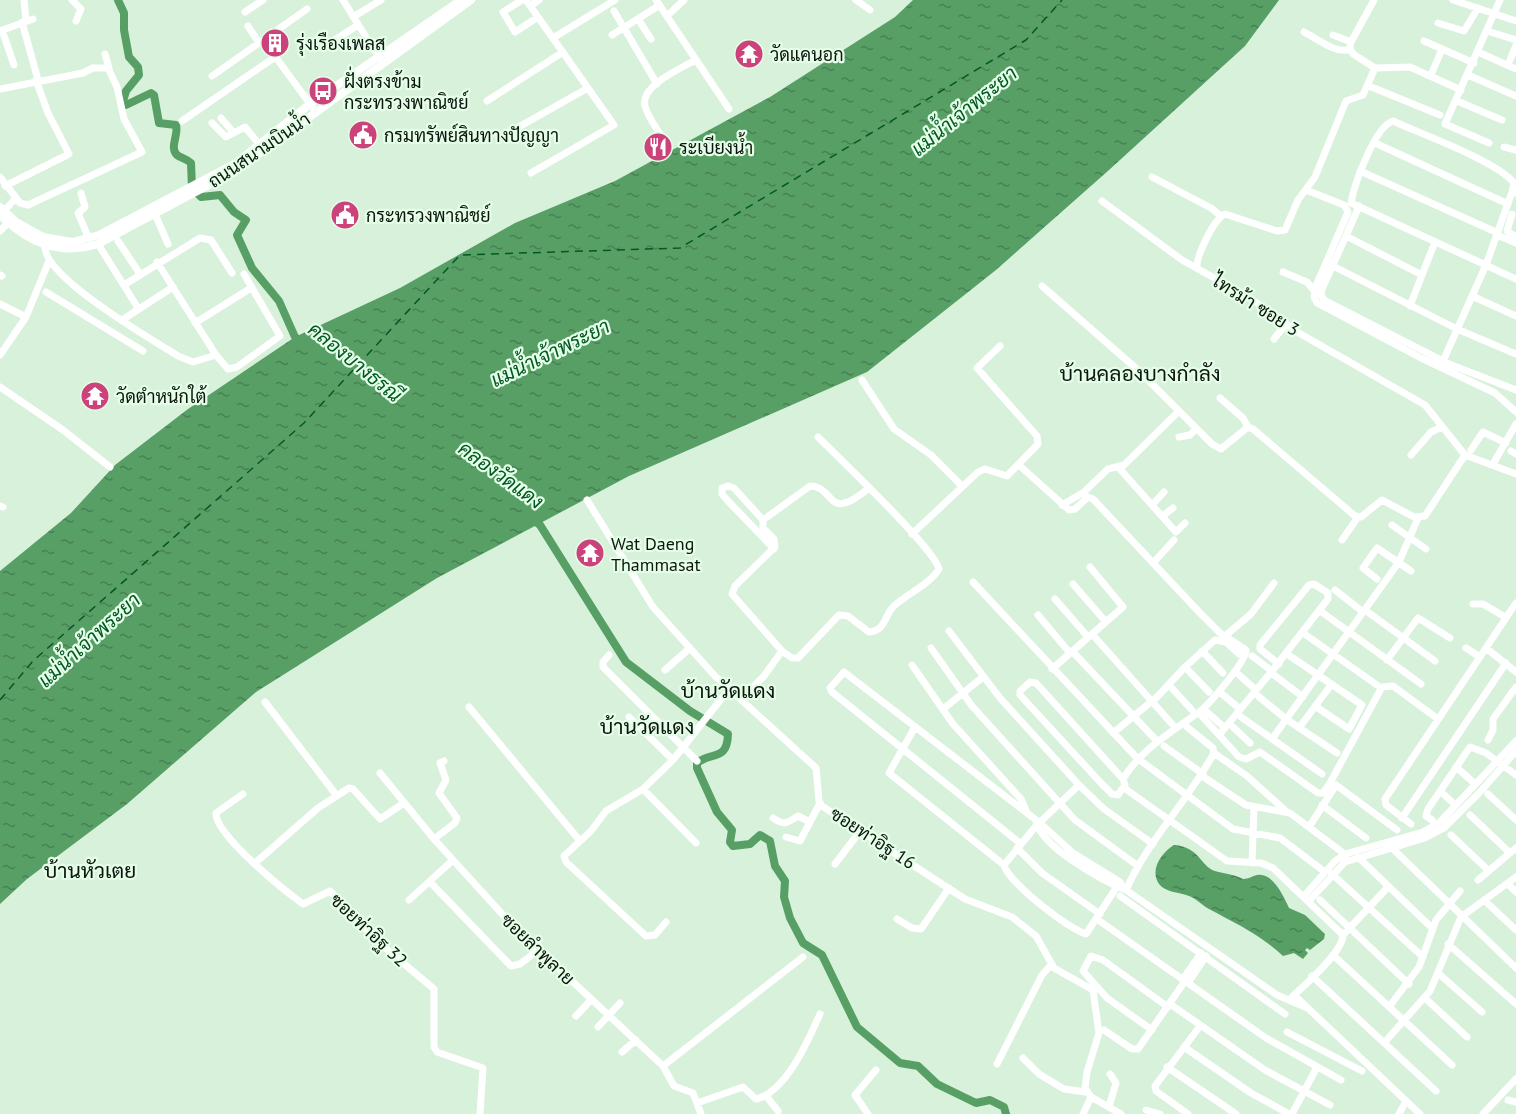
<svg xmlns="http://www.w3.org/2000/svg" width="1516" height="1114" font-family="'PT Sans',Sarabun,sans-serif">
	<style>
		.water { fill: url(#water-ripples) }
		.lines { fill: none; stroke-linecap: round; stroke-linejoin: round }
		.river { stroke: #589f66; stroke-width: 8 }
		.ferry { stroke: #025823; stroke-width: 1.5; stroke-dasharray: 8 6; stroke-linecap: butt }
		.minor { stroke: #fff; stroke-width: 7 }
		.major { stroke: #fff; stroke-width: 8 }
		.labels { text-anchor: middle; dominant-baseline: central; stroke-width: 4.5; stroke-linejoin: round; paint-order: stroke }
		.poi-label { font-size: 18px; fill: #0c150e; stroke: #e5fee8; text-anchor: start }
		.street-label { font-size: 18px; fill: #0c150e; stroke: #e5fee8 }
		.water-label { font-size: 20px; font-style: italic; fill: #025823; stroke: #e5fee8 }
		.quarter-label { font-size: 21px; fill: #0c150e; stroke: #e5fee8 }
	</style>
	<defs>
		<pattern id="water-ripples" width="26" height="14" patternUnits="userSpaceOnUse" patternTransform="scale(1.5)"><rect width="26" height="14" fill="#589f66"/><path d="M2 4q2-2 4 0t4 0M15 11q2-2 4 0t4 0" fill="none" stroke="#478052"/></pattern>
	</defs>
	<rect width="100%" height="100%" fill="#d7f1db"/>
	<path class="water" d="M913,0H1279L1245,46L1109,170L996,270L867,372L629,476L437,578L256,692L127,804L27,879L0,904V571L71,513L115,465L188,409L295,337L400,288L515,223L615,181L770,97L895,17Z
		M1174,845C1200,847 1200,866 1215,871C1225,874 1233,874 1243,879C1249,879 1252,876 1257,875C1273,872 1284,897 1289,908L1305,915L1325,934L1324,939L1310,950L1307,948L1305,950L1308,953L1303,959L1294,953L1283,956C1261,935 1235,923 1209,909C1202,905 1197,899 1189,896C1180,892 1166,893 1159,884C1149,870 1162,852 1174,845Z"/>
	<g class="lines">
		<path class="river" d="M118,0L124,13V30L129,57L138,67L139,75L126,91L123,101L126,105L151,93L154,95L159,123L176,125C179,135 169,147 177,155C181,158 187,159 191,163L192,188L201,197L220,195L234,212L246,220L237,235L252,268L279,301L295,337L303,343
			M532,519L540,525L626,662L690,711L728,734C727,762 712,751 697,763V768L717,812L732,830L730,842L733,846L750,844L760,835L770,841L775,866L785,881L784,897L790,918L803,943L822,955L857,1027L900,1063L918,1066L937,1084L976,1103L990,1100L1004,1107L1006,1114"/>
		<path class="ferry" d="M0,700L33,661L304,423L460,255L680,248L1026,40L1062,0"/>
		<path class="minor" d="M24,0L26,21
			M72,0L81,9L76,21
			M343,0L379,58
			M522,0L503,12L515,32L538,17
			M526,0L614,125L531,173
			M656,0L729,109
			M856,0L870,10
			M1453,0L1516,21
			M530,6L539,0
			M614,11L657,84
			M245,12L263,0
			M667,16L684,0
			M353,17L381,0
			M638,19L651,39
			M22,22L38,80
			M1438,23L1464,31L1478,8
			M248,26L259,43
			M2,30L14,65
			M0,31L33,19
			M1487,31L1516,40
			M1304,32C1316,38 1337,55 1350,49
			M612,35L660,5
			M1333,35L1351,42
			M553,38L615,0
			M263,40L316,112
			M1424,41L1474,63
			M330,43L358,25
			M1350,49L1351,42L1374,0
			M1350,49L1353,54L1375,68
			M1478,52L1516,69
			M105,54L109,68
			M1508,65L1516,45
			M1375,68L1410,67L1461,90
			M1431,75L1442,49
			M1468,75L1516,96
			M212,76L307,9
			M1369,86L1440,115
			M0,89L83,73L93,68H108L117,87L124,119L142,152L28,205L20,203L0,177
			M487,101L563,52
			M1457,101L1502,120
			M221,118L233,132
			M182,121L275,57
			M212,123L226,137L245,127L259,144
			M508,133L588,88
			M664,140C658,130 648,118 645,106C640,85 681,69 695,60
			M1375,143L1508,204
			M1489,143L1445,124L1500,0
			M1504,147L1516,150
			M1360,171L1498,233
			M1152,177L1211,208L1221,216
			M5,186L69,154L48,113L36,80
			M1306,190L1344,205L1348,212L1316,286L1314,297L1317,303L1421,358L1495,393L1516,412
			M1512,192L1514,183C1497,161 1421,134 1393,121C1375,126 1354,185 1351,203L1516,279
			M81,193L85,207L78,213L89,239
			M1102,201L1182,260L1250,298L1299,333L1425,405L1465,455L1516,474
			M4,211L16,198
			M155,214L168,244
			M1512,214L1507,231L1516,237
			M0,231L8,223
			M1497,235L1516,243
			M1346,236L1359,206
			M118,241L140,274
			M98,244L138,308
			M45,246C43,277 151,339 178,356L193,362L216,355
			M157,262L216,355L228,369L237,367L280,336L244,274
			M1333,266L1457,329L1516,354
			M1197,268C1196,256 1214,219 1225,214L1277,231L1285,230L1298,200L1315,177L1346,101L1363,95L1375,68
			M1283,272L1307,282L1315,292
			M0,275L2,276
			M1422,275L1435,242
			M124,285L200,238L211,240L232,273
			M1042,286L1139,371L1212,444L1221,449L1248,427L1253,429L1355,516L1361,517L1382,500L1414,517L1425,516L1465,455
			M46,292L143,351
			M1472,296L1516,316
			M0,304L26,317
			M1410,306L1422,275L1346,236L1322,289L1321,295L1324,300L1449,364L1516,390
			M122,320L173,287
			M195,323L251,288
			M1274,339L1286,324
			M0,355L26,317L49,261
			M1443,361L1486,265L1512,192L1516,193
			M862,380L894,429L931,455L961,485
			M0,387L63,430L110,467
			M1220,398L1243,418L1248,427
			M1179,437L1190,435L1196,429
			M1471,450L1483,432L1506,443
			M1511,451L1516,454
			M1411,455L1431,432L1442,427
			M1493,464L1516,424
			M1020,466L1069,510L1075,509L1088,497L1093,499L1200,613L1220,633L1246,650C1247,660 1209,705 1199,712C1172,732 1141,749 1123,779
			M1119,468L1176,532L1185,523
			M587,500L653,607L715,676L816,768L819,801L822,806L965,899L1012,917L1036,936L1054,968L1093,990L1099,1033L1087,1072L1085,1088L1091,1097L1121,1114
			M1153,504L1164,492
			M1062,505L1084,492L1108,469L1124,465L1179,411
			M0,506L3,507
			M1164,515L1173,508
			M763,520L734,488L728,486L722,488V494L728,501L774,549
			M1392,525L1426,549
			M912,534L978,472L985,469L1007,476L1038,444L1037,436L977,368L1000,346
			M1342,540L1358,517
			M1153,563L1174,540
			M1377,579L1363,568L1377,548L1411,571
			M973,582L1137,758L1233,829L1280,838L1325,872
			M1073,584L1106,622
			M1335,590L1363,612
			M1055,599L1088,637
			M1473,604H1483L1505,617
			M1365,610L1435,661
			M1323,613L1421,684
			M1038,615L1070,653
			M949,631L1000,698L1079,785L1104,809L1153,844
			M1092,634L1172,724
			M1306,635L1377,685
			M1225,636L1251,614L1274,583
			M931,648L972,706L1075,820L1138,866
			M1466,648L1480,657
			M1486,648L1516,672
			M782,651L732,594L735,586L775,547L774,539L763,528V520L810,486C837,487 825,524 869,488
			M1072,651L1156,740
			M1202,651L1223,673
			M609,655L603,662V667L697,761
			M1290,656L1362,705L1349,729L1315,706
			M1387,660L1418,618L1450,638
			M912,665L953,724L1021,799L1027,813
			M1185,667L1209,692
			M1052,669L1123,607L1090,567
			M665,670L690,648
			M1272,671L1328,599V593L1314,584L1309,585L1260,645V649L1279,664
			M1238,674L1256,690
			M1274,675L1303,697
			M1030,682L1036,683L1123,779L1125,785L1118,795L1112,794L1100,782L1020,695V691Z
			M1169,685L1192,710
			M1222,694L1240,709
			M1258,696L1286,719L1337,753
			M741,699L764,676L782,651L792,658H798L839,615L848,616L869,632C886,631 884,615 894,606C907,594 930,584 939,569C934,548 839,458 818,437
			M265,702L337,796
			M469,707L580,841
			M943,709L983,677
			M1207,712L1225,728
			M1199,713L1239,757L1246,759L1260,752L1318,793H1323L1330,783L1382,687L1393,686L1438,719
			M629,717L673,760
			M1241,717L1322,774
			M915,727L889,773L1004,865C1008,882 1068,929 1086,934L1120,882
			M1187,727L1213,748L1214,753L1247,776L1286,811
			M1233,727L1250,743
			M1299,728L1331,685
			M1113,733L1157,697L1185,667L1215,640L1226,642L1239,654
			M1219,735L1272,671L1252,656
			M1272,739L1399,562L1418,518
			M1488,740L1493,730V719L1516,687
			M1164,746L1203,774
			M1456,767L1472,781
			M380,773L434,839L513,926L663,1066L674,1086L693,1093L701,1114
			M1202,776L1246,805L1290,813L1346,855
			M643,789L696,843
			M1127,790L1227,861L1261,863L1273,868L1343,935
			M1440,791L1452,802
			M243,794L216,813C215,835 285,891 303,904L330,891L377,941L434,989V1047L437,1052L483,1068L480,1114
			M1488,794L1516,820
			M1322,805L1366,838
			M1470,815L1510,853
			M773,818C784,826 787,823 798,816L810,822
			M1402,818L1506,663
			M1036,820C1039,846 1103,881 1126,890L1277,995L1305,1007
			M1432,820L1426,816L1428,809L1470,747L1486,753L1516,775
			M1411,824L1386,805L1385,799L1516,603
			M1309,827L1336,785L1397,830
			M1451,835L1489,871
			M786,837L800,841L820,803
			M434,839L455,823L457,818L439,793L446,780L440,763L444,761
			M1021,844L832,692L830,688L844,672L1040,823L1073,853L1120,882L1123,888
			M1017,848L1042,873L1100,914
			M1392,848L1516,968
			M1358,857L1432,928
			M255,863L318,808L349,788L353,789L380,819L404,803
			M1252,863L1254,807
			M835,864L861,830
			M1004,865L1036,826L1079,785
			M1332,874L1423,957
			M1478,880L1516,848
			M430,882L511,966L520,964L537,951
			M1508,884L1516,892
			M1126,890C1148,840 1188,801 1214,753
			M1120,896L1285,1014
			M1304,896L1335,861L1345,854L1423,832L1440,822L1516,741
			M409,900L453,860
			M1320,900L1409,984
			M1484,900L1516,930
			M1309,901L1345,862L1425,838L1444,828L1480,792L1516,751
			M897,919L912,928L921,929L949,888
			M666,922L655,935L646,936L566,862L564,856L591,831L606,811L643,789L673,760L729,689
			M1101,922L1266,1038L1341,1080
			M1448,944L1516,1004
			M1333,955L1452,1065
			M1438,973L1482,1012
			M1312,976L1436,1091
			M1183,979L1201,953
			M1188,983L1206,956
			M1294,995L1420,1114
			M1292,997C1305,985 1343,952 1343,935L1388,887
			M1425,998L1467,1037
			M1170,1004L1265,1070L1330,1105
			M1389,1007L1419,967L1436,920L1460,891
			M576,1016L591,1000
			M598,1027L620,1003
			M1104,1030L1132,1049H1138L1185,981
			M1152,1030L1107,998L1083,971L1091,956L1103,960L1168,1007
			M1287,1032L1362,1071
			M1384,1043L1430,991L1461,917L1516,877
			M1184,1047L1251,1093L1289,1114
			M622,1052L636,1040
			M1023,1058L1039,1074L1064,1089L1086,1092
			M997,1064L1042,975L1051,965
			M663,1066L803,957
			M1167,1067L1236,1114
			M767,1097L778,1111
			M1508,1100L1516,1102
			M697,1103L743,1087L756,1099C786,1092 808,1041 820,1014
			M1109,1107L1116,1083L1110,1074
			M1146,1110L1160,1114
			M868,1114L855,1095L876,1070
			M1083,1114L1091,1097
			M1188,1114L1156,1091L1155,1086L1200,1026
			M1292,1114L1317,1067
			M1399,1114L1406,1101
			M1483,1114L1516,1079"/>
		<path class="major" d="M0,207L16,222L43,237L72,242L99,235L236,163L310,104L461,0
			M0,215C28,243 59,256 98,244L235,171L471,0"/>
	</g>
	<defs>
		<g id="building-disc" transform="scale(1.5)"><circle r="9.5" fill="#cc427a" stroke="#e5fee8"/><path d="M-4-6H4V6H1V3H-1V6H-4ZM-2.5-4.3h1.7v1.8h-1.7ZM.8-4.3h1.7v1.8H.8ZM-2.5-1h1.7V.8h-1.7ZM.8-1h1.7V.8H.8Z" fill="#fff"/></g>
		<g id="temple-disc" transform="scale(1.5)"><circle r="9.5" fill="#cc427a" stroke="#e5fee8"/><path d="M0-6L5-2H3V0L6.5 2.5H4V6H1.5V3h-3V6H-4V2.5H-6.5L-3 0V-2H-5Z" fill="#fff"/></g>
		<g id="bus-disc" transform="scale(1.5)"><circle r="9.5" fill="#cc427a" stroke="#e5fee8"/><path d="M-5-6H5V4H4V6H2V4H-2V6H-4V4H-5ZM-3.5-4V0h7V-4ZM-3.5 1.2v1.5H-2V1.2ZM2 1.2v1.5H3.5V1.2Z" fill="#fff"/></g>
		<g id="civic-disc" transform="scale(1.5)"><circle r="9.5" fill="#cc427a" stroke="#e5fee8"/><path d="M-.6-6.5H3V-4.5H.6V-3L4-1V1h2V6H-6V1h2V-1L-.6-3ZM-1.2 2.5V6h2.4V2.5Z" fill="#fff"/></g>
		<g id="restaurant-disc" transform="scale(1.5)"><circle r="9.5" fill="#cc427a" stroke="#e5fee8"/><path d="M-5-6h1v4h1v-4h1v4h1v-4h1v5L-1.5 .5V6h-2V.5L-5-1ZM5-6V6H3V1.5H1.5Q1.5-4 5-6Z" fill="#fff"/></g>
	</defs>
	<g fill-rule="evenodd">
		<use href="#building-disc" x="275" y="43"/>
		<use href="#temple-disc" x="749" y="54"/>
		<use href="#bus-disc" x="323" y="91"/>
		<use href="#civic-disc" x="363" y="135"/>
		<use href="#restaurant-disc" x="658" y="147"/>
		<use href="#civic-disc" x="345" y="215"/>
		<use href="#temple-disc" x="95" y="396"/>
		<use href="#temple-disc" x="590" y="553"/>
	</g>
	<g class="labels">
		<g class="poi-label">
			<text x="296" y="43">รุ่งเรืองเพลส</text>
			<text x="770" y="54">วัดแคนอก</text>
			<text x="344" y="81">ฝั่งตรงข้าม<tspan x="344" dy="21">กระทรวงพาณิชย์</tspan></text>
			<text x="384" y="135">กรมทรัพย์สินทางปัญญา</text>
			<text x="679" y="147">ระเบียงน้ำ</text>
			<text x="366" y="215">กระทรวงพาณิชย์</text>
			<text x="116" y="396">วัดตำหนักใต้</text>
			<text x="611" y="543">Wat Daeng<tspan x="611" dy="21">Thammasat</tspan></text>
		</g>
		<g class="street-label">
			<text transform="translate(259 150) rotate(-34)">ถนนสนามบินน้ำ</text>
			<text transform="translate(1256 305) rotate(32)">ไทรม้า ซอย 3</text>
			<text transform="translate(873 838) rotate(33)">ซอยท่าอิฐ 16</text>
			<text transform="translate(369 930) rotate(43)">ซอยท่าอิฐ 32</text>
			<text transform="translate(538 949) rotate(44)">ซอยลำพูลาย</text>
		</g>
		<g class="water-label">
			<text transform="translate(964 111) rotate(-39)">แม่น้ำเจ้าพระยา</text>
			<text transform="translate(550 353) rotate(-26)">แม่น้ำเจ้าพระยา</text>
			<text transform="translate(355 362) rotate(39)">คลองบางธรณี</text>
			<text transform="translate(501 475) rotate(36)">คลองวัดแดง</text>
			<text transform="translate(89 640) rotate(-42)">แม่น้ำเจ้าพระยา</text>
		</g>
		<g class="quarter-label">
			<text x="1140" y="373">บ้านคลองบางกำลัง</text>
			<text x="728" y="690">บ้านวัดแดง</text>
			<text x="647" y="726">บ้านวัดแดง</text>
			<text x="90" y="870">บ้านหัวเตย</text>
		</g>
	</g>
</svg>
